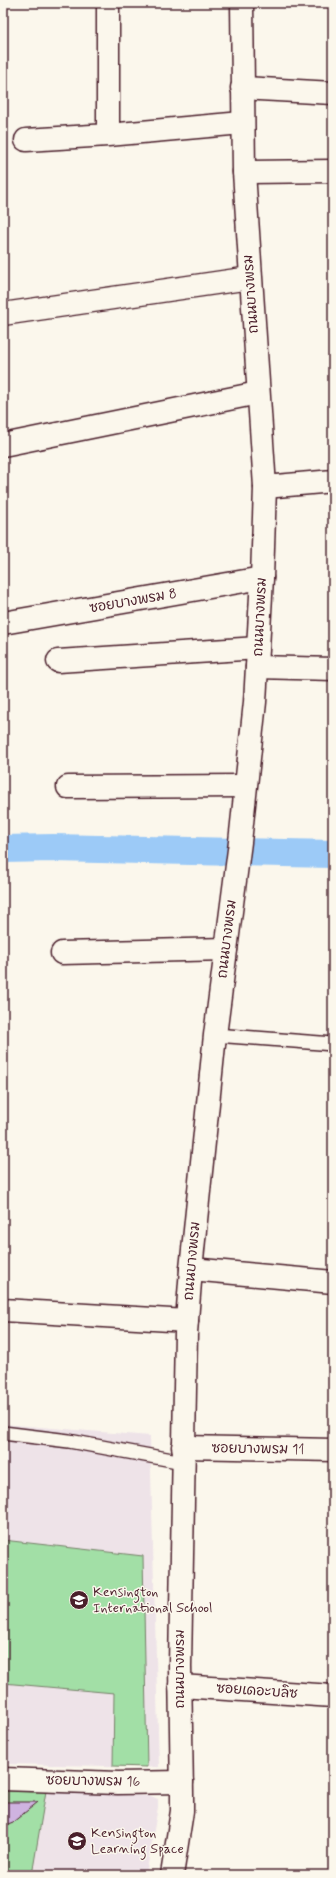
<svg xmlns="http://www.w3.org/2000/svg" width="336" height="1878" font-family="Mynerve,'Playpen Sans Thai',sans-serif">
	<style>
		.built { fill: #eee3e8 }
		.green { fill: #a2dfa6; stroke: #767f68 }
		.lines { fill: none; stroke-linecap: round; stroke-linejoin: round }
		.canal { stroke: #9ccaf7; stroke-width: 28 }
		.building { fill: #cfb3e0; stroke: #4a1f2b }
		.service-casing { stroke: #4a1f2b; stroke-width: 16 }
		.minor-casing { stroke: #4a1f2b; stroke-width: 25 }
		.tertiary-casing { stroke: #4a1f2b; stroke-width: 25 }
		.service { stroke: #fbf7ec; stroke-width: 13 }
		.minor { stroke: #fbf7ec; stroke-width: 22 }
		.tertiary { stroke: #fbf7ec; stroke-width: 22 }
		.labels { text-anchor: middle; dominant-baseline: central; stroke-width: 3; stroke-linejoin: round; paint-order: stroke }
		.street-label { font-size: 14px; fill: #4a1f2b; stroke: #fbf7ec }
		.poi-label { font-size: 14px; fill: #4a1f2b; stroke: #fbf7ec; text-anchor: start }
	</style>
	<rect width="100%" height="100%" fill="#fbf7ec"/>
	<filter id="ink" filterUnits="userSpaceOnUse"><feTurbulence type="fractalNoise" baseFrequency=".025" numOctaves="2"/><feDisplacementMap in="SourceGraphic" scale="8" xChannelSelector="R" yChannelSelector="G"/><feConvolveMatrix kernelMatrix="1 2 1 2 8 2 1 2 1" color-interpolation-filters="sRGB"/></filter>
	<g filter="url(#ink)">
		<path class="built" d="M3,1424L150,1436L159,1767L3,1764Z
			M3,1791L151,1796L158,1799V1807L146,1875H3Z"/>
		<path class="green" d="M3,1540L143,1556L147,1767L113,1766L114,1693L3,1683Z
			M3,1791H46L32,1875H3Z"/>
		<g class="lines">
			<path class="canal" d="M3,849L53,848L333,854"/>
		</g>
		<path class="building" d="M3,1802H38L13,1822L3,1826Z"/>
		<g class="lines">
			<g class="service-casing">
				<path id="service" d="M215,1035L333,1044
					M3,1433L69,1441L183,1462"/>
			</g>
			<g class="minor-casing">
				<path id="minor" d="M108,3V135
					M242,88L333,93
					M26,140L108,135L242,123
					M244,172L333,171
					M3,314L250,278
					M3,445L258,393
					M265,487L333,481
					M3,623L262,578
					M58,661L258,648
					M257,667L333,669
					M68,787L245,786
					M62,953L226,949
					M191,1269L333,1282
					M3,1310L187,1321
					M183,1447L333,1450
					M180,1686L333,1696
					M3,1779L118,1783L182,1782"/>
			</g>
			<g class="tertiary-casing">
				<path id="tertiary" d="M172,1875L182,1811V1794L180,1666L186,1333L191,1269L215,1035L240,842L255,702L262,578L265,487L244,172L242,3"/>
			</g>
			<use href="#service" class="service"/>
			<use href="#minor" class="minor"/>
			<use href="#tertiary" class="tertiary"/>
		</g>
	</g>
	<defs>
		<g id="school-disc" transform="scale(1)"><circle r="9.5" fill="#4a1f2b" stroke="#fbf7ec"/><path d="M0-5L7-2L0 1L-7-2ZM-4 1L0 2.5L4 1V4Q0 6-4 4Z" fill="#fff"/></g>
	</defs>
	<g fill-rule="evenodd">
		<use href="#school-disc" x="79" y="1600"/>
		<use href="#school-disc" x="77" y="1841"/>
	</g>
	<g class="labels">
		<g class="street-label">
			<text transform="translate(251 294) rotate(-94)">ถนนบางพรม</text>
			<text transform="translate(133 601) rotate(-10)">ซอยบางพรม 8</text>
			<text transform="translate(260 617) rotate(-87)">ถนนบางพรม</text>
			<text transform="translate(227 939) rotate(-83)">ถนนบางพรม</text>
			<text transform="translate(192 1261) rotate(-85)">ถนนบางพรม</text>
			<text transform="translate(258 1449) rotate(1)">ซอยบางพรม 11</text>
			<text transform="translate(180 1669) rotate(-90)">ถนนบางพรม</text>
			<text transform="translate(257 1691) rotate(4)">ซอยเดอะบลิซ</text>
			<text transform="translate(93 1781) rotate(1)">ซอยบางพรม 16</text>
		</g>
		<g class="poi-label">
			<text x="93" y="1592">Kensington<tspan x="93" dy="16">International School</tspan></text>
			<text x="91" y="1833">Kensington<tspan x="91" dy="16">Learning Space</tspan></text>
		</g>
	</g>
	<rect width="336" height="1878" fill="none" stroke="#fbf7ec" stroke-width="16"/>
	<rect x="8" y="8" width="320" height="1862" fill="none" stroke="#4a1f2b" stroke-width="1.5" filter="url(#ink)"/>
</svg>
